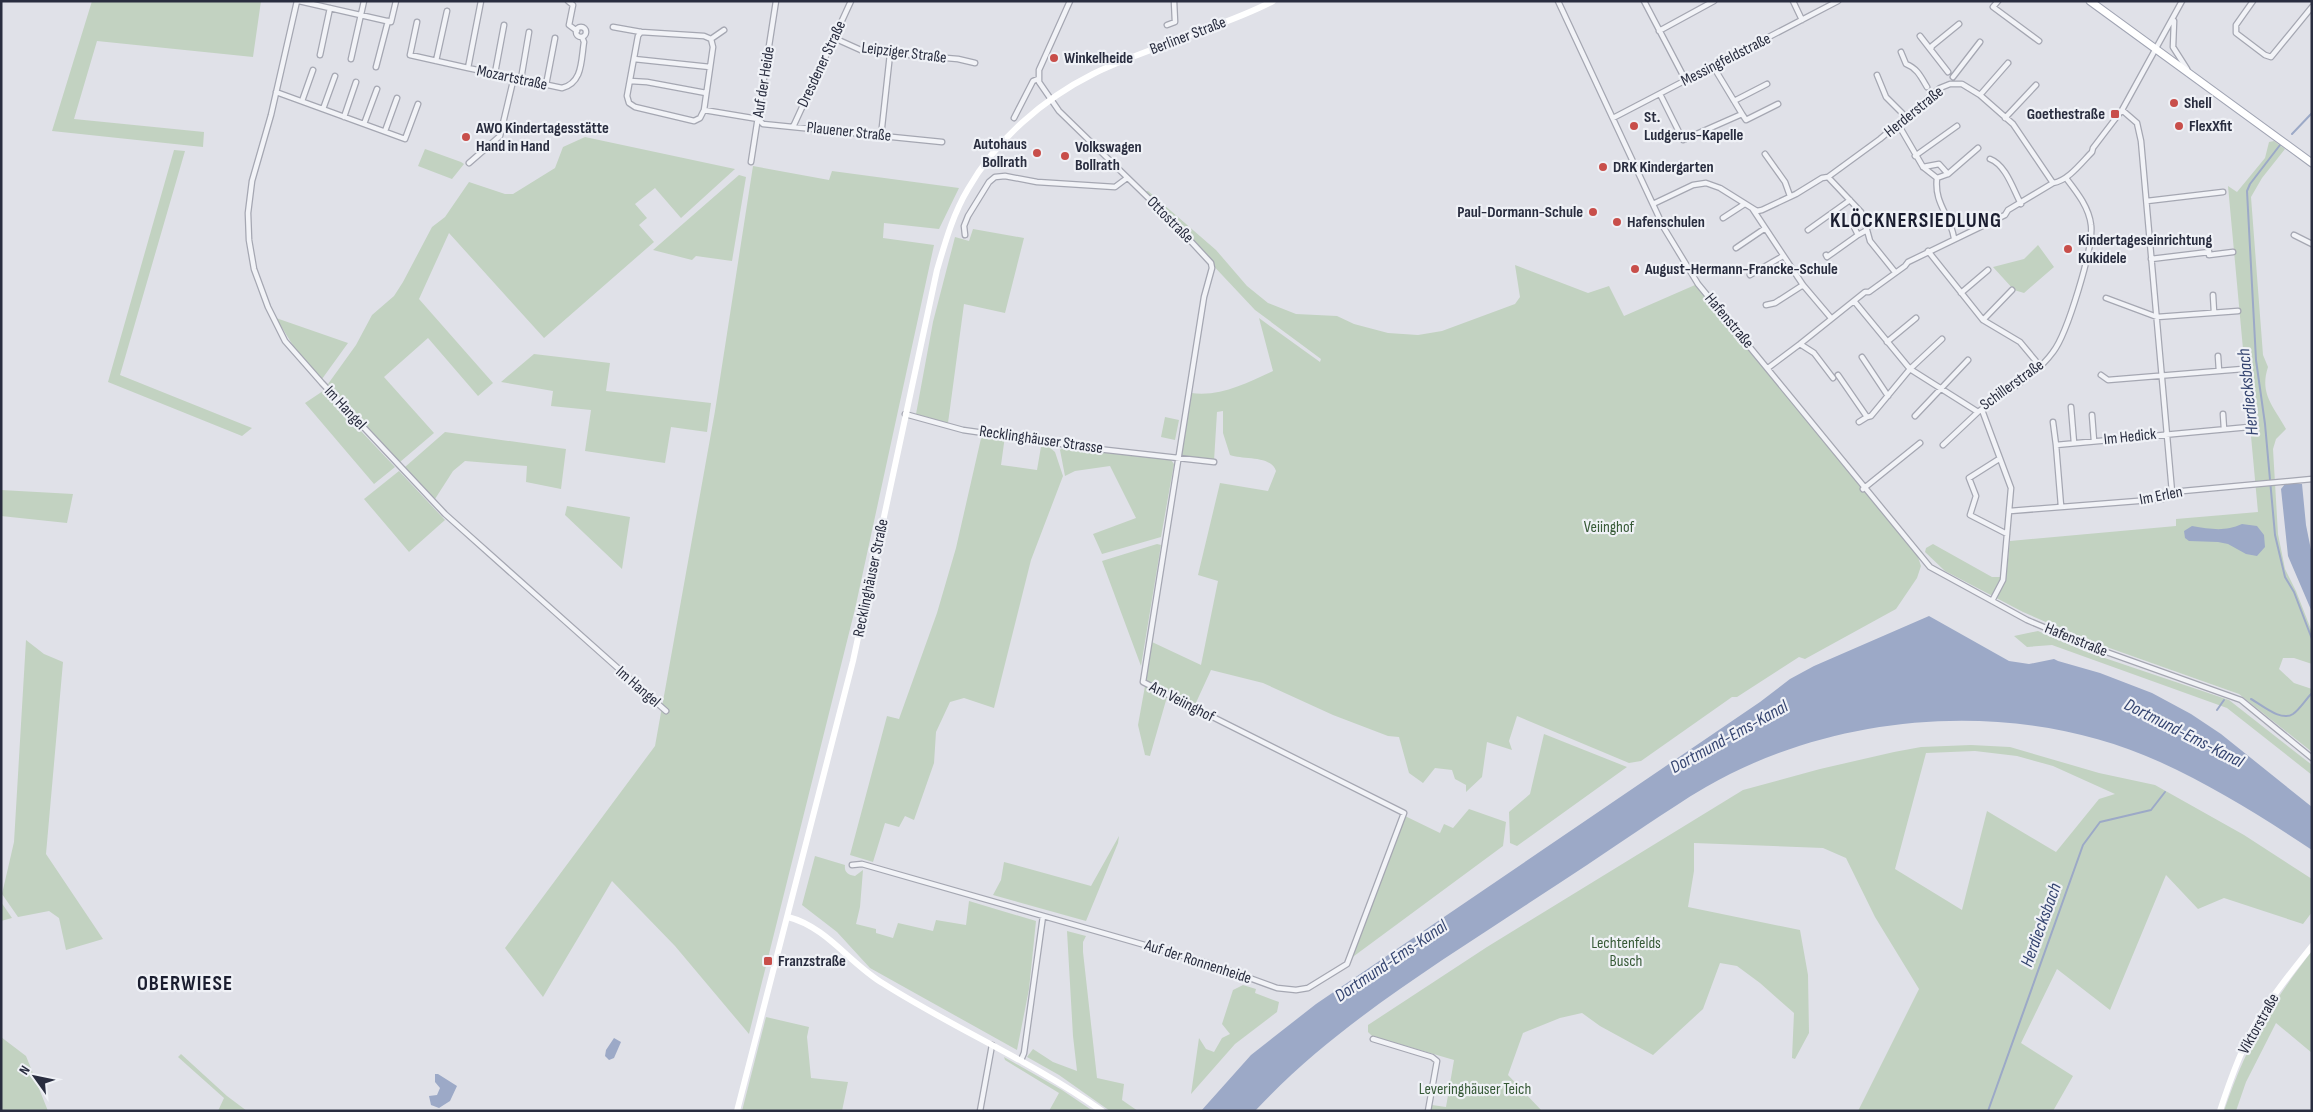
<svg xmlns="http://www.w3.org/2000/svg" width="2313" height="1112" font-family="'Sofia Sans Condensed',sans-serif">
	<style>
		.green { fill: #c2d2c1; fill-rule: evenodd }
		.water { fill: #9ca9c7 }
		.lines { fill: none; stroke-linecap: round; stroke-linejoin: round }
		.stream { stroke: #9ca9c7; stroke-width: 2 }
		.minor-casing { stroke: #a5a7b2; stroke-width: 7 }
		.primary-casing { stroke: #a0a4b3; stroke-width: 9 }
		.minor { stroke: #f2f3f7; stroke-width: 4.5 }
		.secondary { stroke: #fff; stroke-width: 6 }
		.primary { stroke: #fff; stroke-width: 7 }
		.poi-dot { fill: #c84e4a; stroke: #eff1f6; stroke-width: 2 }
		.labels { text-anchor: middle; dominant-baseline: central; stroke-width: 4.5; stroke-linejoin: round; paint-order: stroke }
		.street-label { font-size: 16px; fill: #292d3f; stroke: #eff1f6 }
		.poi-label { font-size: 16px; font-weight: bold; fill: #292d3f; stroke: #eff1f6; text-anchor: start }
		.park-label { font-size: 16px; fill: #375a37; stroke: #eff1f6 }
		.water-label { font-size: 18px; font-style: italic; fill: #354571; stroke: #eff1f6 }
		.district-label { font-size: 21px; font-weight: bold; letter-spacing: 1px; fill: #1b1e30; stroke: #eff1f6 }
	</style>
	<rect width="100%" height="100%" fill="#e0e1e8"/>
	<path class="green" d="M92,1H261L253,57L97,41L74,119L204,132L203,147L52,131Z
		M585,137L735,169L681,218L655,188L635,204L647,218L639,225L654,242L544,338L449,233L419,299L493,383L478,396L428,338L384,377L434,433L400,462L328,384L356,345L372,315L394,296L403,282L432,227L445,217L469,182L505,194H513L555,168L563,147Z
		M2274,141L2285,149L2262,178L2251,197L2263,355L2268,367C2259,394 2274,407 2286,429L2276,439L2273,449L2278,534L2285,569L2296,591L2312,632V664L2294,658H2283L2279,669L2294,683L2312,689V752L2239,694L2087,640L2023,612L1945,571L1925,552L1926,548L1933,544L1992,577H2006L2010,541L2176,526V519L2258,512L2228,186L2237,192L2265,158L2269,142Z
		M425,149L461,162L464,164L452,179L418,166Z
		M174,150L185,151L120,375L252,428L242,436L108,382Z
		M753,166L829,180L832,171L959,188L939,229L884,223L883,238L934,245L855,609L749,1034L675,946L612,881L543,997L505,948L655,746L715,411Z
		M739,175L746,177L732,261L696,256L692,260L653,250Z
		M1148,191L1216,250L1247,286L1268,303L1296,314L1337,316L1354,324L1388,333L1418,335L1442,331L1515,304L1520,297L1515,265L1588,293L1609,286L1624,316L1695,285L1916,551L1921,566L1917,578L1896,609L1805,659L1799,657L1737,697H1732L1641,761L1629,763L1517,716L1509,741L1512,750L1487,742L1482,777L1466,792V785L1455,779L1452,770L1435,768L1423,783L1409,773L1399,737L1388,736L1333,715L1263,683L1211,670L1194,707L1146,681L1152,642L1201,665L1218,581L1198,575L1220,483L1268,491L1276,471C1271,455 1243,460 1230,455L1223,433V411L1217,412L1214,461L1180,456L1191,393C1221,397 1246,383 1273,371L1259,318L1320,362L1321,359L1255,310L1144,192Z
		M973,229L1024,238L1005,313L964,304L948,423L916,414L933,322L955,237L969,241Z
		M2038,245L2054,267L2024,293L2014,290L1993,267L2024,259Z
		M276,318L348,343L322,379L297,352Z
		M534,354L610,363L606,391L711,403L707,432L671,427L665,463L585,451L591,410L551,406L553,391L501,382Z
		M323,391L395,467L374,484L305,403Z
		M1165,417L1179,420L1175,440L1161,437Z
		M445,432L566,449L561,489L526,482L527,466L465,461L453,471L435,499L405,467Z
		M982,434L1005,436L1001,465L1037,470L1042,441L1055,452L1063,476L1031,560L994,708L964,698L950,702L936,732L934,763L914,820L905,816L899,827L885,823L873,862L850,855L887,716L899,719L937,613L956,548Z
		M1064,446L1171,460L1174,464L1161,537L1102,554L1093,534L1136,518L1110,466L1075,471L1065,476L1060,450Z
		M399,471L445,520L409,552L364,499Z
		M1,490L73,494L67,523L1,516Z
		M567,506L630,517L622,569L565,515Z
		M1157,544L1161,545L1141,666L1102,561Z
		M2038,631L2084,651L2229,700L2312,765V775L2227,708L2052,645L2027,647L2014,636Z
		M26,640L44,654L63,662L46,854L103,939L66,950L59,918L49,911L18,917L2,894L14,842Z
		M1145,686L1167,697L1150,756L1145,755L1138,725Z
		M1544,734L1627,767L1517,846L1510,843L1509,812L1530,794Z
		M1971,745L2010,747L2099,773L2155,785L2244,835L2312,879V912L2303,924L2224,898L2198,909L2166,875L2110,1010L2057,969L2021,1043L2073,1076L2053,1111H1858L1919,989L1875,917L1846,858L1823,848L1694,843V871L1688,907L1800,930L1808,975L1809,1033L1795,1059L1792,1058L1794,1013L1760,983L1737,966L1720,963L1703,1009L1653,1055L1600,1026L1582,1013L1560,1018L1523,1033L1508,1075L1542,1111H1431L1432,1105L1446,1107L1454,1060L1372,1036L1368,1032V1025L1487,947L1743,790L1820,769L1894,752L1921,747ZM1975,751L2017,756L2053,766L2115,794L2099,799L2056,852L1987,811L1962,910L1895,869L1926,753Z
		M1469,809L1506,822L1503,846L1350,959L1405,816L1440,833L1444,824L1453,828Z
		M1119,836L1118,843L1086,921L993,895L1001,880L1004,862L1091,886Z
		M815,856L845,865C844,872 848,875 855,876L863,870L860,907L856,924L876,929V933L893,938L898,923L933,931L936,920L966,925L969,901L1036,921L1029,989L1017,1050L870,968L837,932L802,905Z
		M1,902L12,918L1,921Z
		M1067,931L1086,936L1083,942V952L1097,1078L1124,1084L1122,1100L1138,1111H1110L1059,1075L1027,1057L1033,1049L1053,1062L1077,1071L1073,1036Z
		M2312,951V1053L2276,1023L2246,1082L2236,1111H2224C2246,1046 2270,1005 2312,951Z
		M1243,985L1256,989L1255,993L1279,1002L1277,1012L1235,1044L1191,1094L1199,1038L1206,1049L1214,1052L1222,1038L1230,1034L1222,1024L1233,990Z
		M766,1017L809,1027L807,1037L811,1078L848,1082L842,1111H742Z
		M1,1037L26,1056L48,1111H1Z
		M181,1054L227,1096L247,1111H218L224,1098L178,1057Z
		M1004,1057L1062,1090L1093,1111H1049L1059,1093L1005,1060Z"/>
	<path class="water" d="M2293,483L2302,484L2306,525L2312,555V612L2288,556L2281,489L2285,484Z
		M2242,524L2257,526L2264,535L2265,547L2257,556L2246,554L2228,544L2218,542L2189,541L2185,538L2184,531L2192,526C2211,529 2224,532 2242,524Z
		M1929,616L2009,661L2029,664L2054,659L2058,661L2100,673L2152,693L2191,714L2221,734L2312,807V850C2264,818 2213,786 2160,762C2020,698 1839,710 1706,787C1685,799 1665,813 1645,826C1606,852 1568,878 1529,903C1434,966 1333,1027 1255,1111H1201L1251,1055L1316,1004L1760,702L1790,679L1814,666Z
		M614,1038L621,1042L614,1058L609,1060L605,1056L606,1050Z
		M435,1074H438L457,1086L450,1101L439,1108L431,1105L429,1096L437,1095L440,1088L435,1082Z"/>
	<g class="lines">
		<path class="stream" d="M2292,134L2312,113
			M2280,145L2250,184L2247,191L2256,360L2265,424L2275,535L2285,577L2294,592L2312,639
			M2251,699C2262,705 2281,722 2293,714C2300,709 2306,699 2312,693
			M2217,710L2224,700
			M1988,1111L2083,845L2100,822L2151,810L2165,792"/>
		<g class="minor-casing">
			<path id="minor" d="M297,1L271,115L252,181L248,213L249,240L254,269L268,307L285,341L322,383L445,514L666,711
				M299,1L391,22L396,1
				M481,1L468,68L562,88C583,83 581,60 584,42L582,37
				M568,1L573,5L569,25L577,31
				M1558,1L1664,228L1698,284L1930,567L2027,620L2084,644L2241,700L2312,758
				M1644,1L1686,81
				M1793,1L1802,20
				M1998,1L1993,7L2039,41
				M2253,1L2236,25V33L2265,55L2271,57L2312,7
				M2174,21L2173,47L2187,69
				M417,22L410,55L468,68
				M1167,25L1175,22L1174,1
				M613,27L641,32L704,36L711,39
				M576 32a5 5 0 1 1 10 0a5 5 0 1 1-10 0Z
				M1659,31L1714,1
				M641,32L638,36L627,96L629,103L635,107L694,121L700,118L704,110L758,119L763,124L942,142
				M1920,36L1948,72
				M834,38L863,51L958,59L975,63
				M1931,49L1932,46L1959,24
				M1901,52L1906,64C1917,68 1921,77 1927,87
				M320,55L330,8
				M351,59L364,1
				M634,59L710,67
				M436,61L447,11
				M376,67L388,21
				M495,73L504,25
				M1877,75L1886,97L1906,117
				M1953,77L1980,42
				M521,79L529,32
				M630,81L647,82L706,93
				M546,85L555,38
				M276,92L405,139L418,104
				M1660,94L1683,140L1742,114L1713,66
				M1980,95L2008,63
				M302,101L313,70
				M1734,101L1767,84
				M323,109L335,76
				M704,110L713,47L711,39L724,30
				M2122,110L2137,123L2141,141L2172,492
				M1742,114L1746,120L1778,104
				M344,117L356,82
				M1014,118L1033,81L1038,79
				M1613,118L1838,1
				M2005,118L2036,85
				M364,124L377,89
				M1898,124L1923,167L1937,178L1948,174L1939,164L1923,167
				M793,127L851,1
				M385,131L397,98
				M881,136L890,54
				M1765,154L1785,182L1790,196
				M1915,156L1957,126
				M1990,159C2006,165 2013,189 2021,204
				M751,162L776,1
				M469,163L500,136L514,77
				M1948,174L1978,148
				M1828,177L1861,212L1867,230L1858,235L1854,227L1861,212
				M1937,178C1934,204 1950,214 1954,238
				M2147,201L2223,192
				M1653,204L1693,185L1706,183L1720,188L1752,208L1803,285L1831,318
				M1752,208L1757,211L1762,210L1796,194L1822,178L1828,177L1880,139L1940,88L1950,84H1962L1980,95L2013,124L2053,183
				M1723,218L1743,205
				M1808,230L1850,200
				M1867,230L1870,241L1895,272
				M965,235L964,226L968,216L989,182L995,177L1005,176L1037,182L1115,187L1127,178
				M2294,235L2312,244
				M2208,241L2209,252
				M1736,248L1764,229
				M1928,251L1983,320L2020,342L2040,366
				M1826,255L1827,257L1858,235
				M2151,259L2209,252V255L2233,252
				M1750,275L1783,256
				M1961,293L1988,270
				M2213,295L2214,312
				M2106,298L2157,317L2238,311
				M1854,301L1910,369L1978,412C2002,394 2035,377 2053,352C2067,334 2094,247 2091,225C2089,207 2076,191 2066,178
				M1766,305L1775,303L1803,285
				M1983,320L2012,290
				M1887,342L1916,318
				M1800,344L1814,353L1833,378
				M2218,356L2219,371
				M1862,357L1888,396
				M1768,368L1800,344L1865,292H1869L1905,266L1908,262L2005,215L2008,210L2053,183C2068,181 2082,162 2092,152L2093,148L2122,110L2182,1
				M1838,375L1867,417L1871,416L1910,369L1942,339
				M2101,375L2108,380L2243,369
				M2071,407L2074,443
				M1982,410L2011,488L2003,580L1992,601
				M905,414L963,430L1089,448L1214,462
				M2223,414L2224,429
				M2092,415L2094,441
				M1915,416L1968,360
				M1859,422L1867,417
				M2053,422L2056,445
				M1943,445L1978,412
				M1999,459L1969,478L1976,496L1970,515L2007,534
				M1863,489L1920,443
				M2061,506L2056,445L2249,427
				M2010,511L2163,499L2172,492L2312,479
				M852,865L862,864L1211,964L1277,988L1296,990L1308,988L1347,964L1404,813L1143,682L1204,297L1212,268L1211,263L1172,221L1059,111L1039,82V70L1070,1
				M1373,1039L1432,1057L1437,1061L1428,1111
				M1021,1060L1024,1053L1043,916
				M980,1111L992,1045"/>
		</g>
		<g class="primary-casing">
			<path id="primary" d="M2090,1L2312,163"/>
		</g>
		<use href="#minor" class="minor"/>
		<path class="secondary" d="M788,917C827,927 850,964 884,984C955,1029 1033,1062 1102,1111
			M737,1111L853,661L937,270C945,243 953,214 968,189C996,140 1043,99 1093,74C1119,61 1147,52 1174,41C1207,28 1241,18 1273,1
			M2220,1111C2230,1080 2241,1049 2257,1021C2273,994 2293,970 2312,946"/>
		<use href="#primary" class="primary"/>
	</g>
	<g class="poi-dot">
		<circle cx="1054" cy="58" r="5"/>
		<circle cx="2174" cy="103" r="5"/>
		<rect x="2110" y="109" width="10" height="10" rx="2.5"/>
		<circle cx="1634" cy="126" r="5"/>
		<circle cx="2179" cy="126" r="5"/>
		<circle cx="466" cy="137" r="5"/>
		<circle cx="1037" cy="153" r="5"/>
		<circle cx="1065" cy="156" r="5"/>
		<circle cx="1603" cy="167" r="5"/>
		<circle cx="1593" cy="212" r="5"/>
		<circle cx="1617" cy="222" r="5"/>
		<circle cx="2068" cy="249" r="5"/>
		<circle cx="1635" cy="269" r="5"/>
		<rect x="763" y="956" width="10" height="10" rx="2.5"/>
	</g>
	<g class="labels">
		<g class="street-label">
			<text transform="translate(1188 36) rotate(-21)">Berliner Straße</text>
			<text transform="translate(904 53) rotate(7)">Leipziger Straße</text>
			<text transform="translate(1726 60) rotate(-27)">Messingfeldstraße</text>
			<text transform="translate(822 64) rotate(-65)">Dresdener Straße</text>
			<text transform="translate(512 78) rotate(12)">Mozartstraße</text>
			<text transform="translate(764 82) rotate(-81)">Auf der Heide</text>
			<text transform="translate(1914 112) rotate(-39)">Herderstraße</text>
			<text transform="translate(849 132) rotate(6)">Plauener Straße</text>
			<text transform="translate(1170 220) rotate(45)">Ottostraße</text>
			<text transform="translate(1729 321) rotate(50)">Hafenstraße</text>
			<text transform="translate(2012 385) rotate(-36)">Schillerstraße</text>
			<text transform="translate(345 408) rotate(47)">Im Hangel</text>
			<text transform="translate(2130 437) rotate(-6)">Im Hedick</text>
			<text transform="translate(1041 440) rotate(8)">Recklinghäuser Strasse</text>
			<text transform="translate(2161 496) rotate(-11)">Im Erlen</text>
			<text transform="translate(871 578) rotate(-78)">Recklinghäuser Straße</text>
			<text transform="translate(2076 640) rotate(22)">Hafenstraße</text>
			<text transform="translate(638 687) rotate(41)">Im Hangel</text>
			<text transform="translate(1182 702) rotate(27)">Am Veiinghof</text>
			<text transform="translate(1198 962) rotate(18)">Auf der Ronnenheide</text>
			<text transform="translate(2259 1024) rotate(-61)">Viktorstraße</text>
		</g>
		<g class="poi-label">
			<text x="1064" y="58">Winkelheide</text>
			<text x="2184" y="103">Shell</text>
			<text x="2105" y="114" text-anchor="end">Goethestraße</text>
			<text x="1644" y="117">St.<tspan x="1644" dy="18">Ludgerus-Kapelle</tspan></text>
			<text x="2189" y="126">FlexXfit</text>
			<text x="476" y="128">AWO Kindertagesstätte<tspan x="476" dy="18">Hand in Hand</tspan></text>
			<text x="1027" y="144" text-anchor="end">Autohaus<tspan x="1027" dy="18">Bollrath</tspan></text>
			<text x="1075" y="147">Volkswagen<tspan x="1075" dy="18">Bollrath</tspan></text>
			<text x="1613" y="167">DRK Kindergarten</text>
			<text x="1583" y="212" text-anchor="end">Paul-Dormann-Schule</text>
			<text x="1627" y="222">Hafenschulen</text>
			<text x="2078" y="240">Kindertageseinrichtung<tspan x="2078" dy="18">Kukidele</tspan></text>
			<text x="1645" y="269">August-Hermann-Francke-Schule</text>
			<text x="778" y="961">Franzstraße</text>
		</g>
		<g class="park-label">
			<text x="1609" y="527">Veiinghof</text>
			<text x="1626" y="943">Lechtenfelds<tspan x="1626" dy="18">Busch</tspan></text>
			<text x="1475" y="1089">Leveringhäuser Teich</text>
		</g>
		<g class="water-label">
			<text transform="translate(2248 392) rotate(-96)">Herdiecksbach</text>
			<text transform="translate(2184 733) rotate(27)">Dortmund-Ems-Kanal</text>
			<text transform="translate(1729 737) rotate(-29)">Dortmund-Ems-Kanal</text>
			<text transform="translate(2041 925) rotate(-70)">Herdiecksbach</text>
			<text transform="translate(1391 961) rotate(-34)">Dortmund-Ems-Kanal</text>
		</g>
		<g class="district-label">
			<text x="1916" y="220">KLÖCKNERSIEDLUNG</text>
			<text x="185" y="983">OBERWIESE</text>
		</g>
	</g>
	<rect width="2313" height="1112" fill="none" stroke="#292d3f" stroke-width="5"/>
	<g transform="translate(35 1077) rotate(303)" stroke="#eff1f6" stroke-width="4" paint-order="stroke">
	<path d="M0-4L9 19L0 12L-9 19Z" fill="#292d3f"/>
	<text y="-8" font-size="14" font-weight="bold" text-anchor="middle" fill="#292d3f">N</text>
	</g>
</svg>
